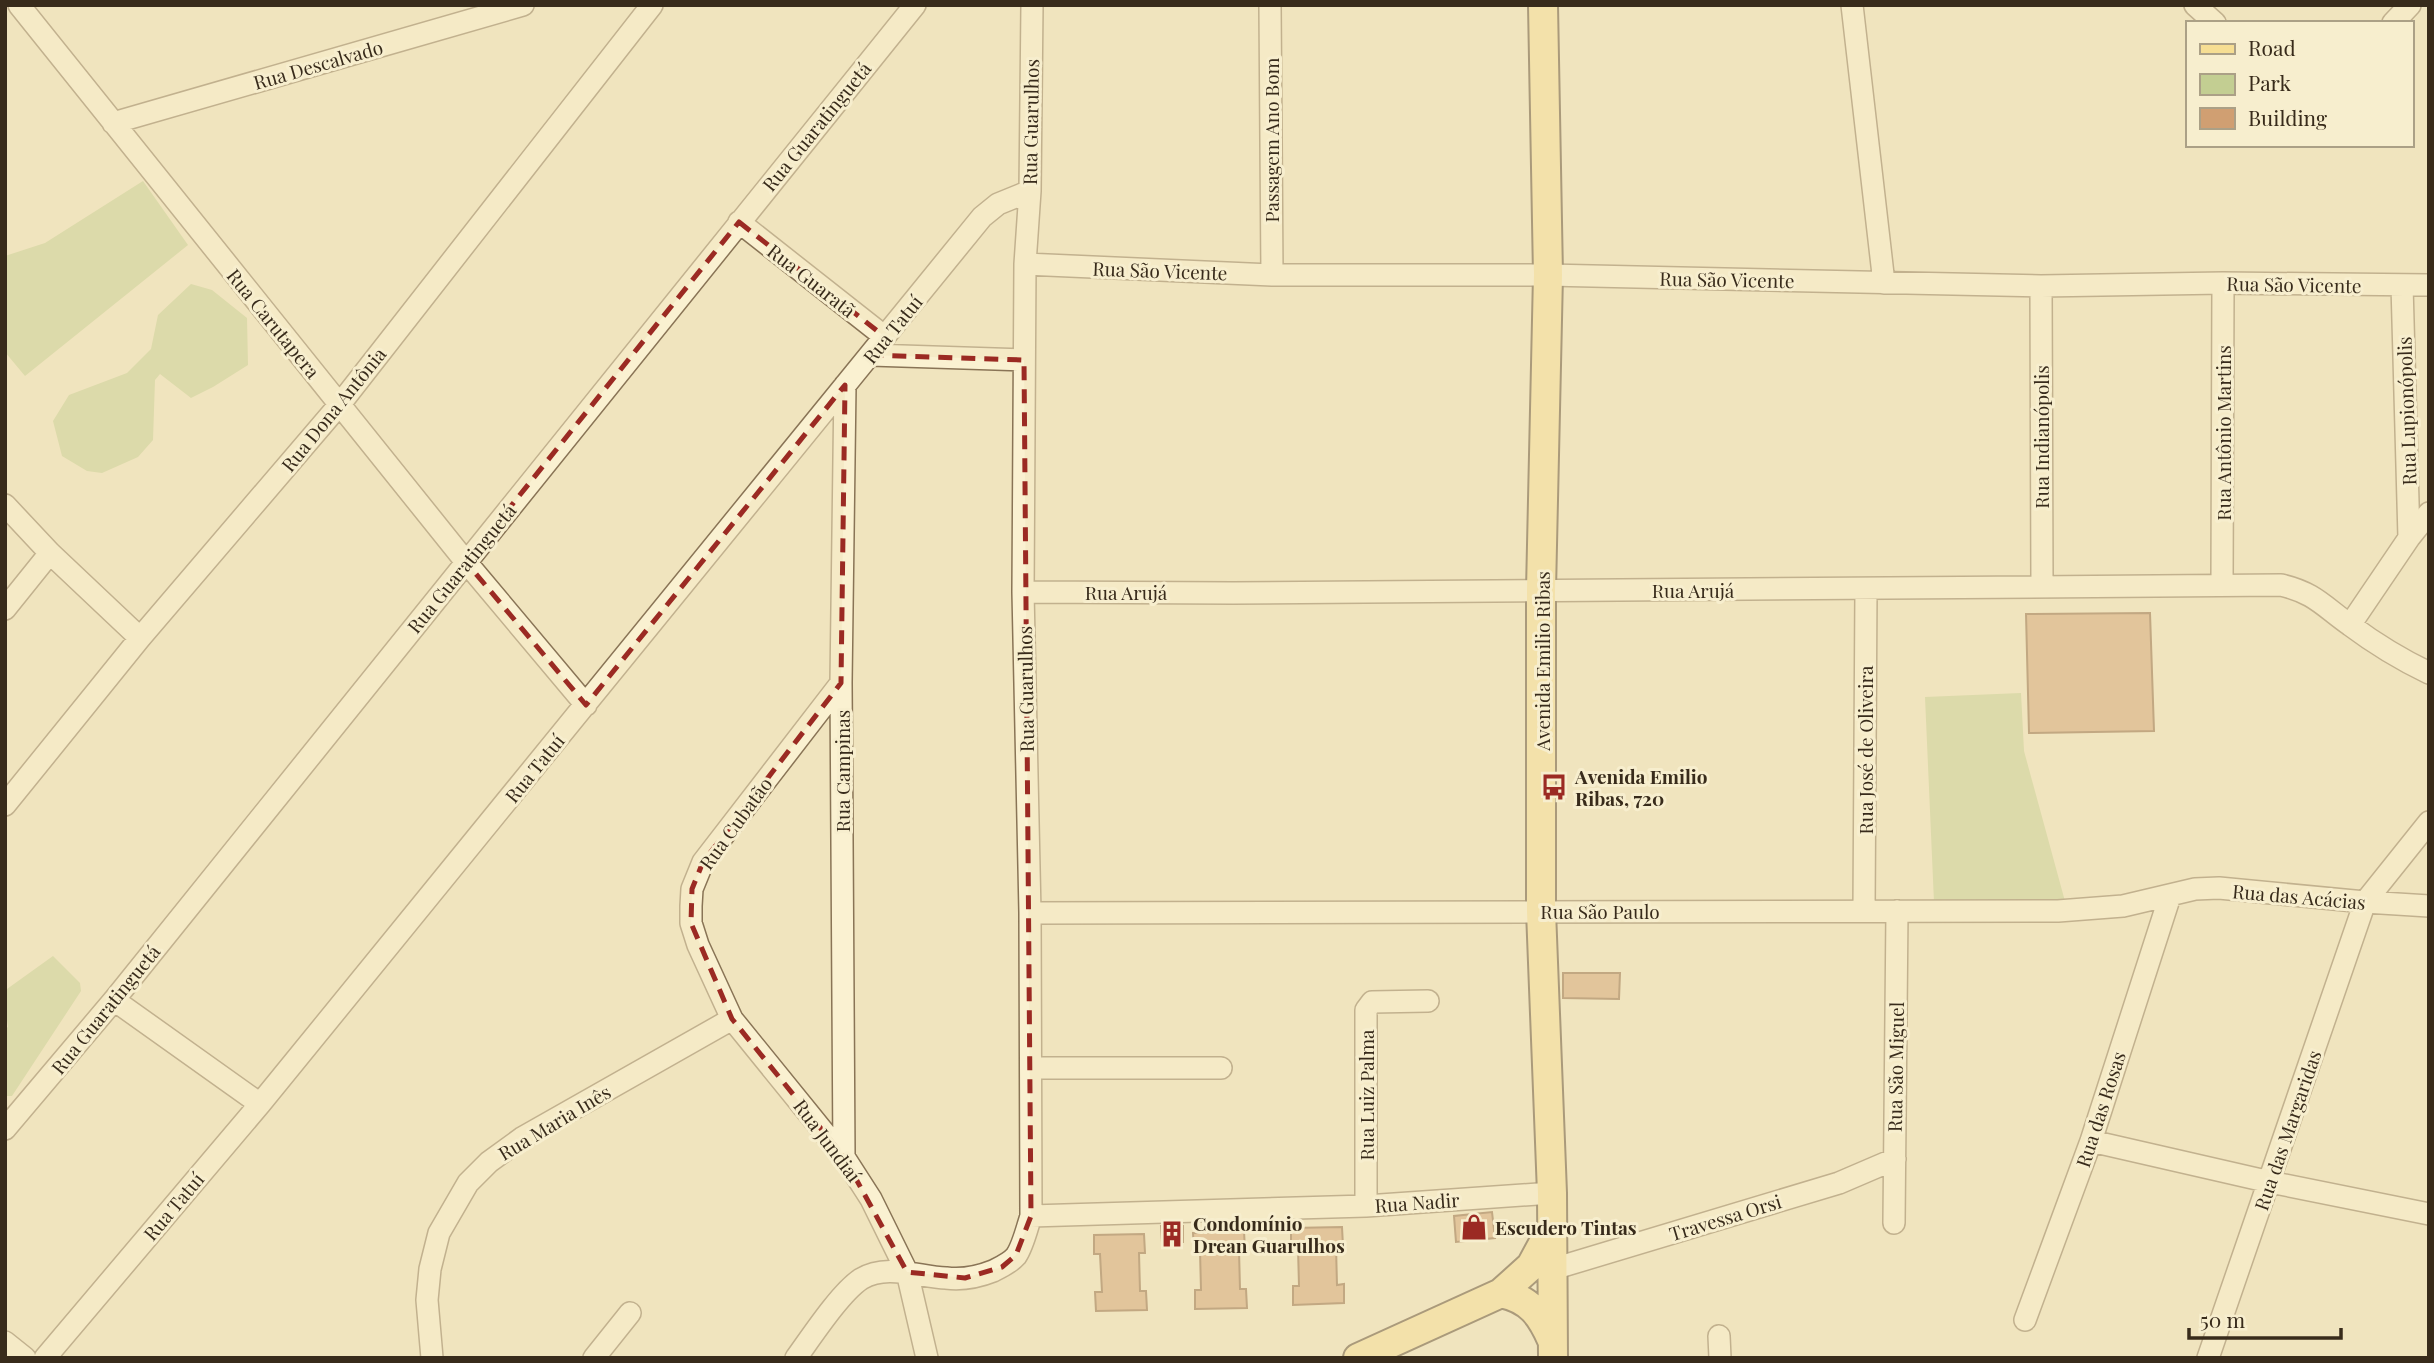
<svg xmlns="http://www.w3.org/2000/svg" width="2434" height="1363" font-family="'Playfair Display',serif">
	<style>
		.green { fill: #c3ce92 }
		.building { fill: #d09f72; stroke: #895f3b; stroke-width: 2 }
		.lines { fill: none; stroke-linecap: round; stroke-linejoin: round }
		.minor-casing { stroke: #897456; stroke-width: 24 }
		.major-casing { stroke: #56422b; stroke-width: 32 }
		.minor { stroke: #faf1d1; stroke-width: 21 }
		.major { stroke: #f6de93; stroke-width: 28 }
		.marked { fill: none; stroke: #9b2a23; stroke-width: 5; stroke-dasharray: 14 9; stroke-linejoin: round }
		.labels { text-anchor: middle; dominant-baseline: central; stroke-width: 6; stroke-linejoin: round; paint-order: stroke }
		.street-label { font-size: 19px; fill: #382b1b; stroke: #f7eece }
		.poi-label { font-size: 19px; font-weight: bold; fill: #382b1b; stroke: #f7eece; text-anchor: start }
	</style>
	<rect width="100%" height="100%" fill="#f0e4be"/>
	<path class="green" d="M143,181L188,245L25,376L5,352V256L45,243Z
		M191,284L212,290L247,318L248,365L213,387L191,398L160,374L155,380L153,440L138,457L102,473L87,471L62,456L53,421L69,395L127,373L151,349L158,315Z
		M2021,693L2024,751L2066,905L1934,902L1925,697Z
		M53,956L80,983L81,991L12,1096H5V1029L8,1027L5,1007L7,989Z"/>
	<path class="building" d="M2150,613L2154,731L2029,733L2026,614Z
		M1563,973H1620L1619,999L1563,998Z
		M1492,1212L1495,1238L1456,1242L1454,1216Z
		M1161,1226H1183V1242H1162Z
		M1342,1227L1343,1246H1336L1337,1285L1344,1284V1303L1293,1305V1286H1299L1298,1248H1291V1228Z
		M1244,1231L1245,1250H1239L1240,1289H1246L1247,1308L1195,1309V1290H1201L1200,1251L1194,1252L1193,1233Z
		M1144,1234L1145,1253H1139L1140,1291H1146L1147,1310L1096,1311L1095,1292H1102L1100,1254H1094V1235Z"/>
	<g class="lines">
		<g class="minor-casing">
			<path id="minor" d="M19,5L466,562L586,705
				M1270,5L1272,275
				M1852,5L1884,283
				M2195,5L2215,23
				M2393,23L2410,5
				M113,123L523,5
				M739,222L885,337
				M1025,264L1272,275H1548L2041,286L2223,283L2429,285
				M2402,285L2409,538
				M2041,286L2042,587
				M871,355L1024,360
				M5,505L50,553L140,638
				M2222,584L2223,283
				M1023,592L1233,593L2281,585C2315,593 2323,606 2350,625C2374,643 2402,660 2429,673
				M5,609L50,553
				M2350,625L2409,538L2429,513
				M841,683L703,862L692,889L691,906V923L698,945L732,1019L844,1157L871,1199L907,1272L927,1358
				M5,805L140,638L340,404L652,5
				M1864,911L1866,589
				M1030,913L2058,911L2123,906L2195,889L2219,888L2365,902L2429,906
				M114,1000L260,1104
				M1031,1068H1221
				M5,1129L114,1000L915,5
				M2091,1141L2270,1182L2429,1214
				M844,1157L841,683L845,385
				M1366,1206V1010L1372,1002L1428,1001
				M1031,1216L1366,1206L1552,1193
				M1894,1223L1897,911
				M1553,1269L1839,1183L1895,1159
				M2025,1320L2091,1141L2170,896
				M1719,1336L1720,1358
				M5,1342L25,1358
				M45,1358L260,1104L982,217L998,204L1030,191
				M432,1358L427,1300L430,1269L439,1233L468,1183L489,1162L522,1138L732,1019
				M594,1358L630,1313
				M796,1358C812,1336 840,1293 861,1279C886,1263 919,1277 946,1278C962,1280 978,1277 993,1271C1001,1267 1010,1263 1016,1256C1023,1246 1027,1228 1031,1216L1030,913L1023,592L1025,264L1030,191L1032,5
				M2208,1358L2365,902L2429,822"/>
		</g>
		<g class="major-casing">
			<path id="major" d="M1543,5L1548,275L1541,590V911L1552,1193L1553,1358
				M1501,1293C1530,1299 1541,1315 1552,1340
				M1358,1358L1501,1293L1531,1266L1551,1229"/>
		</g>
		<use href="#minor" class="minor"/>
		<use href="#major" class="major"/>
	</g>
	<path d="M0 0H2434V1363H0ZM739,222L885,337L871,355L1024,360L1031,1216L1016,1255L1002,1267L965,1278L907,1272L844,1157L732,1019L691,923L692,889L703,862L841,683L845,385L586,705L466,562Z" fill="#f0e4be" fill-opacity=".55" fill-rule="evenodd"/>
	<path class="marked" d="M739,222L885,337L871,355L1024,360L1031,1216L1016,1255L1002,1267L965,1278L907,1272L844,1157L732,1019L691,923L692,889L703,862L841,683L845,385L586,705L466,562Z"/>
	<defs>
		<g id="bus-bare" transform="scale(2.1)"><path d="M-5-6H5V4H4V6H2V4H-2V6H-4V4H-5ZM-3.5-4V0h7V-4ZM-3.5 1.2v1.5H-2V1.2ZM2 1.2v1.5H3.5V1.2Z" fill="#9b2a23" stroke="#f7eece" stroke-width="2.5" paint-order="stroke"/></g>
		<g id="shop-bare" transform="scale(2.1)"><path d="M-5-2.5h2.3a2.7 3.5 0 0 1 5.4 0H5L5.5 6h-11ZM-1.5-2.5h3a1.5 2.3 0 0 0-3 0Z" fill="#9b2a23" stroke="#f7eece" stroke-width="2.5" paint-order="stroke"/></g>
		<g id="building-bare" transform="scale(2.1)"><path d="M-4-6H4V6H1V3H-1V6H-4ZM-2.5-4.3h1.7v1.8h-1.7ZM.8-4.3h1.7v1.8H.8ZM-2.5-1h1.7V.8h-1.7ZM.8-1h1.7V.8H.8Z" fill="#9b2a23" stroke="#f7eece" stroke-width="2.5" paint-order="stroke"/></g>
	</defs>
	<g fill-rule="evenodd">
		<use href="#bus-bare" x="1554" y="787"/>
		<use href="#shop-bare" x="1474" y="1227"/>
		<use href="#building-bare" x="1172" y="1234"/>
	</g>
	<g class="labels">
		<g class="street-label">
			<text transform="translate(318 64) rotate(-16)">Rua Descalvado</text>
			<text transform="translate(1030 122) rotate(-89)">Rua Guarulhos</text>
			<text transform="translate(816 126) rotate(-51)">Rua Guaratinguetá</text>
			<text transform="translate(1271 140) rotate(-90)">Passagem Ano Bom</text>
			<text transform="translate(1160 270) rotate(2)">Rua São Vicente</text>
			<text transform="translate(1727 279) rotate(1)">Rua São Vicente</text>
			<text transform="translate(812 280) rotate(38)">Rua Guaratã</text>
			<text transform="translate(2294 284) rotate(1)">Rua São Vicente</text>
			<text transform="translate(274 323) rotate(51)">Rua Carutapera</text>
			<text transform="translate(892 329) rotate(-51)">Rua Tatuí</text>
			<text transform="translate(333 409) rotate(-51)">Rua Dona Antônia</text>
			<text transform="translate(2406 411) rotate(-92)">Rua Lupionópolis</text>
			<text transform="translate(2223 433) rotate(-90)">Rua Antônio Martins</text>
			<text transform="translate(2041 437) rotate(-90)">Rua Indianópolis</text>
			<text transform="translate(461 568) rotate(-51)">Rua Guaratinguetá</text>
			<text x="1693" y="590">Rua Arujá</text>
			<text x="1126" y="592">Rua Arujá</text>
			<text transform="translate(1542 661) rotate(-90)">Avenida Emilio Ribas</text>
			<text transform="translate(1025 689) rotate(-91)">Rua Guarulhos</text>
			<text transform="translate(1865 750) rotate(-90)">Rua José de Oliveira</text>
			<text transform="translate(534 768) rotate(-51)">Rua Tatuí</text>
			<text transform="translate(842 771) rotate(-90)">Rua Campinas</text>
			<text transform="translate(735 823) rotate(-54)">Rua Cubatão</text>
			<text transform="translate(2299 896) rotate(5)">Rua das Acácias</text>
			<text x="1600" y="911">Rua São Paulo</text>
			<text transform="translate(105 1009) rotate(-51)">Rua Guaratinguetá</text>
			<text transform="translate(1895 1067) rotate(-89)">Rua São Miguel</text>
			<text transform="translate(1366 1095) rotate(-90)">Rua Luiz Palma</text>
			<text transform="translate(2100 1109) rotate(-72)">Rua das Rosas</text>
			<text transform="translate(554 1122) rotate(-31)">Rua Maria Inês</text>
			<text transform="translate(2287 1130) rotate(-71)">Rua das Margaridas</text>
			<text transform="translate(828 1140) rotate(53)">Rua Jundiaí</text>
			<text transform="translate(1417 1202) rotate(-4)">Rua Nadir</text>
			<text transform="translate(173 1206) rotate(-50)">Rua Tatuí</text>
			<text transform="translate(1725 1217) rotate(-17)">Travessa Orsi</text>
		</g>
		<g class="poi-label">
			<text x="1575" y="776">Avenida Emilio<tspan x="1575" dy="22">Ribas, 720</tspan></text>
			<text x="1193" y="1223">Condomínio<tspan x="1193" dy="22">Drean Guarulhos</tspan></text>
			<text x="1495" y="1227">Escudero Tintas</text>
		</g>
	</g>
	<rect width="2434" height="1363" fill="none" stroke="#382b1b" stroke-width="14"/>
	<rect x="2186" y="21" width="228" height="126" fill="#f7eece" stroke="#aba086" stroke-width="2"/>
	<rect x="2200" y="44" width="35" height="10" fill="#f6de93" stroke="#aba086" stroke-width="2"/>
	<text x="2248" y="56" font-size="21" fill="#382b1b">Road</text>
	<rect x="2200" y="74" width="35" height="21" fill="#c3ce92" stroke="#aba086" stroke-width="2"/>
	<text x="2248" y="91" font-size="21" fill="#382b1b">Park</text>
	<rect x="2200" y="108" width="35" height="21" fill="#d09f72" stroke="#aba086" stroke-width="2"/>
	<text x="2248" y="126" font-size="21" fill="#382b1b">Building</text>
	<path d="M2189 1328v10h152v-10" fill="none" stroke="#382b1b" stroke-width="3.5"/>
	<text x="2200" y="1328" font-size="21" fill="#382b1b" stroke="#f7eece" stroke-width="5" paint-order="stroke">50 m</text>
</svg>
